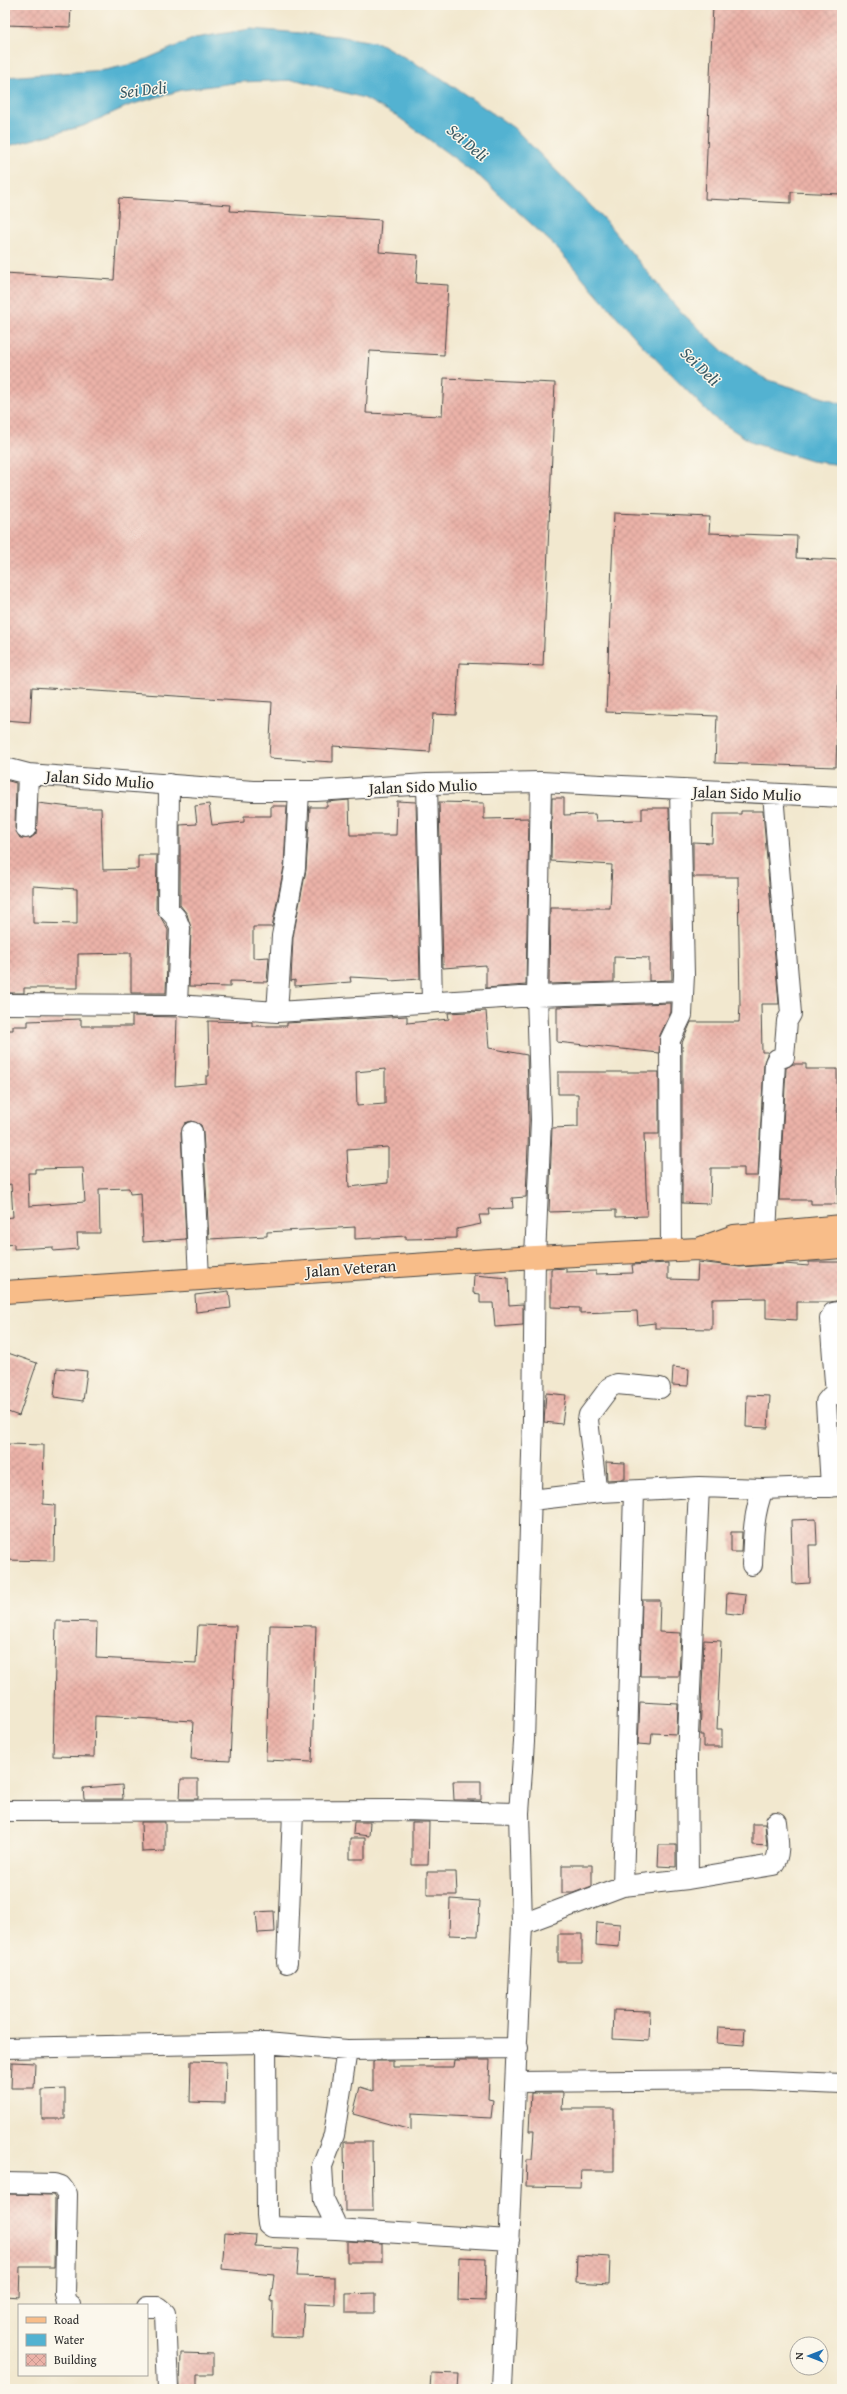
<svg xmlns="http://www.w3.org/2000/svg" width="847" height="2394" font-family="'Gentium Book Plus',serif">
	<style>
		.water { fill: #52b2d1; stroke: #3e6e7e }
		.building { fill: url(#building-cross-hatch); fill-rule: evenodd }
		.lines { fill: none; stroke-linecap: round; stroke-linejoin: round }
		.minor-casing { stroke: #494744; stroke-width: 22 }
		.major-casing { stroke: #494744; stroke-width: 24 }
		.minor { stroke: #fff; stroke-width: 20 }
		.major { stroke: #f8bd89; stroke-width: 22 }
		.labels { text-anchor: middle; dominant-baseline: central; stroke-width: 3; stroke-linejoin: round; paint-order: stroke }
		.street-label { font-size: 16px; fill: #2b2b2b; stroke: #fbf7ec }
		.water-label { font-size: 17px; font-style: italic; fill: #395a65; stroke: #fbf7ec }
	</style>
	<defs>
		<pattern id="building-cross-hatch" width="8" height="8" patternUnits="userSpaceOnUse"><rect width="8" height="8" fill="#ebb2a8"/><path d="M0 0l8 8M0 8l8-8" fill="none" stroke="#ca9991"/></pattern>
	</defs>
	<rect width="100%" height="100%" fill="#fbf7ec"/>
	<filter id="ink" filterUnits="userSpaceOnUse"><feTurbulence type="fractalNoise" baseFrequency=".025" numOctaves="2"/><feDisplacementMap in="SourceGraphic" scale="8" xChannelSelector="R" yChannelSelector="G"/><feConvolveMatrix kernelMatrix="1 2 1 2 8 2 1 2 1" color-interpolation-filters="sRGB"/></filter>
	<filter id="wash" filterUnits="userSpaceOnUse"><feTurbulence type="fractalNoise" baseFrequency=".012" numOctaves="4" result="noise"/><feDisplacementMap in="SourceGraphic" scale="16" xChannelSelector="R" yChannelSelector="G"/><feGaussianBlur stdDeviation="0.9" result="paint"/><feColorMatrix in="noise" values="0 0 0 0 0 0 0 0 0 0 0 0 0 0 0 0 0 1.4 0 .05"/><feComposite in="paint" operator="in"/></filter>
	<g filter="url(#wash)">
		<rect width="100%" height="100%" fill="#f2e8cf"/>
		<path class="water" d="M251,29L338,36L379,43L441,78L514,128L603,218L677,308L726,354L766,379L842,404V465L811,461L753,443L713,417L641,344L553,244L480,177L397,116L364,98L297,80L240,82L182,90L130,105L83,126L12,145L5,144V77L105,70L137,63L195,38Z"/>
		<g id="blocks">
			<path class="building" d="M5,5H71L70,27L5,25Z
				M713,5H842V194L791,192V203L705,199Z
				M119,198L231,205L230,211L381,220L379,252L418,255L416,283L448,285L444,355L370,351L366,413L442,416L444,378L555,383L543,666L459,663L456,715L433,714L430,752L333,746V762L269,758L272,702L32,687L30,722L5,720V273L114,280Z
				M614,513L710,517L709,533L797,536L796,558L842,560L836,767L715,763L717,716L606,712Z
				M5,780L16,783L15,828L20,838H31L36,834L38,803L78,808H101L103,870L138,869V855H157L156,909L168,930L166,993H131V953L78,954V988H24V993H5ZM33,886L77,889V924L33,923Z
				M552,798H564V815L595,814L596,821L642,820V808H669L672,980L649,981V958L614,957V982L549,984L550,908H610L612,865L551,861Z
				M349,800L350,835H396L397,801L416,802L420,979L390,981L389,979L350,977L351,982L295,986V980L291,981L293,937L306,870L310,807H327V802Z
				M439,802L484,803V819L529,818L526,985L486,988V965L443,968Z
				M209,804L212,825L244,822V816H271V806H287L284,867L272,927H253V958L269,957L267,982L230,981V987L189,986L191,928L187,914L180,905V825L197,824L195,806Z
				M741,811H763L779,1004H761L762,1052H768L764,1062L758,1176H744V1168H711L710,1204L682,1203V1043L691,1022H739L740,1005L738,877H693V842L712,843L713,814H741Z
				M671,1003V1012L660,1035L659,1053L557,1042V1007Z
				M486,1011L489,1048L527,1055L529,1120L526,1197L512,1198L513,1208L488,1209L489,1215H479L481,1224L457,1229V1238L406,1239V1236L355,1239V1227L267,1232V1236L209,1239L203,1131L201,1125L192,1121L185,1123L181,1133L186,1239L143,1242L141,1193L130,1194L129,1188L99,1189L100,1233H77L78,1249L53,1251V1247L14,1249V1244L5,1245V1218L13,1217L11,1184L5,1185V1030H13V1026H28V1021L81,1019V1026H132V1016L177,1017L175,1086L206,1083V1076H209L208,1021L252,1022V1026H287V1023L407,1016V1023L449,1019L448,1013ZM385,1069V1104L357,1106L356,1072ZM388,1147V1183L349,1187L347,1150ZM83,1168L85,1202L29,1206L28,1173H35V1169Z
				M793,1064H806V1069H837L838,1204H811V1200H779L786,1068Z
				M558,1072H659V1134H644L647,1216L616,1217V1210L549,1212L552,1128L578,1127V1094H558Z
				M698,1262L740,1267L784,1264L809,1266V1262H842V1300L830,1302H797V1320L766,1318V1298L712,1299V1329L655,1328V1323L638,1325L637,1311L580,1313V1308L551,1307V1269L566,1268V1272L596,1271V1274L633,1273L632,1265L668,1263V1279L697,1280Z
				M474,1275L508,1278L509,1305L523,1304V1325L495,1327L493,1303H480V1294L473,1293Z
				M229,1291L231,1308L196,1312L195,1295Z
				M5,1352L37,1363L19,1416L5,1411Z
				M673,1367L689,1369L688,1386L672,1385Z
				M57,1368L87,1371L83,1401L54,1397Z
				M546,1393L566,1395L562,1424L544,1422Z
				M747,1395L770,1396L768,1428L746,1427Z
				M6,1444L44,1445L43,1504L55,1505L54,1561L5,1560Z
				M606,1462L625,1463V1479L607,1480Z
				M816,1519L817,1545H809L810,1583L793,1584L791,1520Z
				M731,1532H742L741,1552H731Z
				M727,1593L746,1595L744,1615L726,1613Z
				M642,1600H660L659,1632L681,1633L679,1676H640Z
				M56,1621L97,1622L96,1658L196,1663L198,1625L236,1626L230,1761L191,1759L193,1721L95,1716L94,1757L53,1756Z
				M270,1625L316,1626L312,1762L266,1760Z
				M704,1640L721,1641L717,1729H722V1747H703V1735H700Z
				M640,1702L678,1704L677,1734L652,1733L651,1745L638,1744Z
				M181,1779H198V1799H180Z
				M453,1781H481V1800H454Z
				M122,1785L123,1799H84L83,1788Z
				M141,1822H165V1851L142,1852Z
				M354,1822H370L369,1836L353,1834Z
				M412,1822H429L428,1865H412Z
				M753,1824H765L767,1846L753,1845Z
				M350,1838H365V1859H350Z
				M659,1845H676V1867L658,1866Z
				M562,1865H592V1886L573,1893H562Z
				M427,1872H456L457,1895H427Z
				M450,1899L480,1901L478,1936L449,1935Z
				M274,1911L275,1932L258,1933L256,1912Z
				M597,1922L620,1924L619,1947L596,1945Z
				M558,1934H582V1962H558Z
				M614,2010L650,2011L649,2041L613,2039Z
				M718,2027L745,2028L744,2045L717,2043Z
				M455,2060H490L488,2099L493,2100L491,2118L411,2114V2130L353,2114L360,2087L373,2091V2061H393V2067H454Z
				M191,2061L226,2062L225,2103L190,2102Z
				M12,2062L35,2063L34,2088H11Z
				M65,2089V2119H42V2090Z
				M531,2093H563L562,2109H614V2171H581L580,2187L526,2186L527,2160H532L534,2131H529Z
				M344,2142H372L373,2211H345Z
				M5,2194L53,2195L55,2198L54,2267H20L19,2297L5,2296Z
				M225,2233L256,2235L255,2247L299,2249L297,2276L335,2277V2305L304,2304L302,2338L272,2337L273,2301H271L274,2274L222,2269Z
				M347,2241L382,2243V2262H347Z
				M577,2255L610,2257L609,2284L576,2282Z
				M459,2257L486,2258L485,2301L458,2300Z
				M375,2293V2313H346V2294Z
				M181,2353L213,2354V2374H197V2389H180Z
				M431,2373L459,2374L458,2389H430Z"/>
		</g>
	</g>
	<g filter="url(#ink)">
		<use href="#blocks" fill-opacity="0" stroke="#494744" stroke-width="1"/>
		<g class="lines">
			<g class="minor-casing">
				<path id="minor" d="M5,768L28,774L253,791H316L427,784L541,782L842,797
					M169,784L168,909L176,918L180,928L177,1005
					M427,784L432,1002
					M26,828L28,774
					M5,1004L177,1005L277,1012L537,996L683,991
					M277,1012L282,936L295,868L299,791
					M192,1132L199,1278
					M766,1233L775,1063L777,1059L784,1057L787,1021L791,1014L773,794
					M671,1250L670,1040L682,1015L684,975L680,791
					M660,1388L617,1384L610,1387L589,1415L588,1420L596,1487L601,1492L699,1487L687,1758L688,1879
					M699,1487L763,1489
					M831,1487L826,1402L831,1396L836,1395L830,1319L833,1313L842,1311
					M531,1500L601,1492
					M752,1565C753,1538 753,1515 763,1489L842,1486
					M5,1811L404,1810L519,1813
					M623,1886L634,1492
					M522,1924L623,1886L688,1879L773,1865C782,1854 777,1836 776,1822
					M287,1963L293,1812
					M266,2043L267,2215L268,2224L272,2227L336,2229L509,2240
					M5,2048L266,2043L347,2050L518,2048
					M516,2082L746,2080L842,2084
					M5,2183L55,2184L61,2186L67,2194L65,2294L67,2303L71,2305
					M336,2229L334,2221L324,2200L322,2166L334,2135L347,2050
					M147,2307H158L165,2313L168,2389
					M502,2389L522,1924L519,1813L524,1742L533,1419L535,1257L541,1120L537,996L541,782"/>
			</g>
			<g class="major-casing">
				<path id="major" d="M701,1248L734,1236L842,1226
					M5,1292L535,1257L698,1249L739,1255L842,1247"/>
			</g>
			<use href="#minor" class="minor"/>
			<use href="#major" class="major"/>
		</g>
	</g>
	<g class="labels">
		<g class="street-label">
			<text transform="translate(100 779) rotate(4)">Jalan Sido Mulio</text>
			<text transform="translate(423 786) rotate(-2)">Jalan Sido Mulio</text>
			<text transform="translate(747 793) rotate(2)">Jalan Sido Mulio</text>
			<text transform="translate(351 1268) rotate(-4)">Jalan Veteran</text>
		</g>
		<g class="water-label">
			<text transform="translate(143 89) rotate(-6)">Sei Deli</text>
			<text transform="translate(468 142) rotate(40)">Sei Deli</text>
			<text transform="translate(701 366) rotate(44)">Sei Deli</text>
		</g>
	</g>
	<rect width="847" height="2394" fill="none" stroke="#fbf7ec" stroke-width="20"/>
	<rect x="18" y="2304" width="130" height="72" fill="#fbf7ec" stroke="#a8a59f"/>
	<rect x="26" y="2317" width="20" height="6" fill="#f8bd89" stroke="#a8a59f"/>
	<text x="54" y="2324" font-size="12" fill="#2b2b2b">Road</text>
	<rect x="26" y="2334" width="20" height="12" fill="#52b2d1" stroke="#a8a59f"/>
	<text x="54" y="2344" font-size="12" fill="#2b2b2b">Water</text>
	<rect x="26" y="2354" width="20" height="12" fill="url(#building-cross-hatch)" stroke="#a8a59f"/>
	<text x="54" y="2364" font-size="12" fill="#2b2b2b">Building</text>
	<g transform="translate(809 2356) rotate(270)"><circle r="19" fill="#fbf7ec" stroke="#a8a59f"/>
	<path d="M0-3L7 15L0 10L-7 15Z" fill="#1f6fb2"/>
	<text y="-6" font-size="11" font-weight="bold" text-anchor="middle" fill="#2b2b2b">N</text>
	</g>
</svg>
